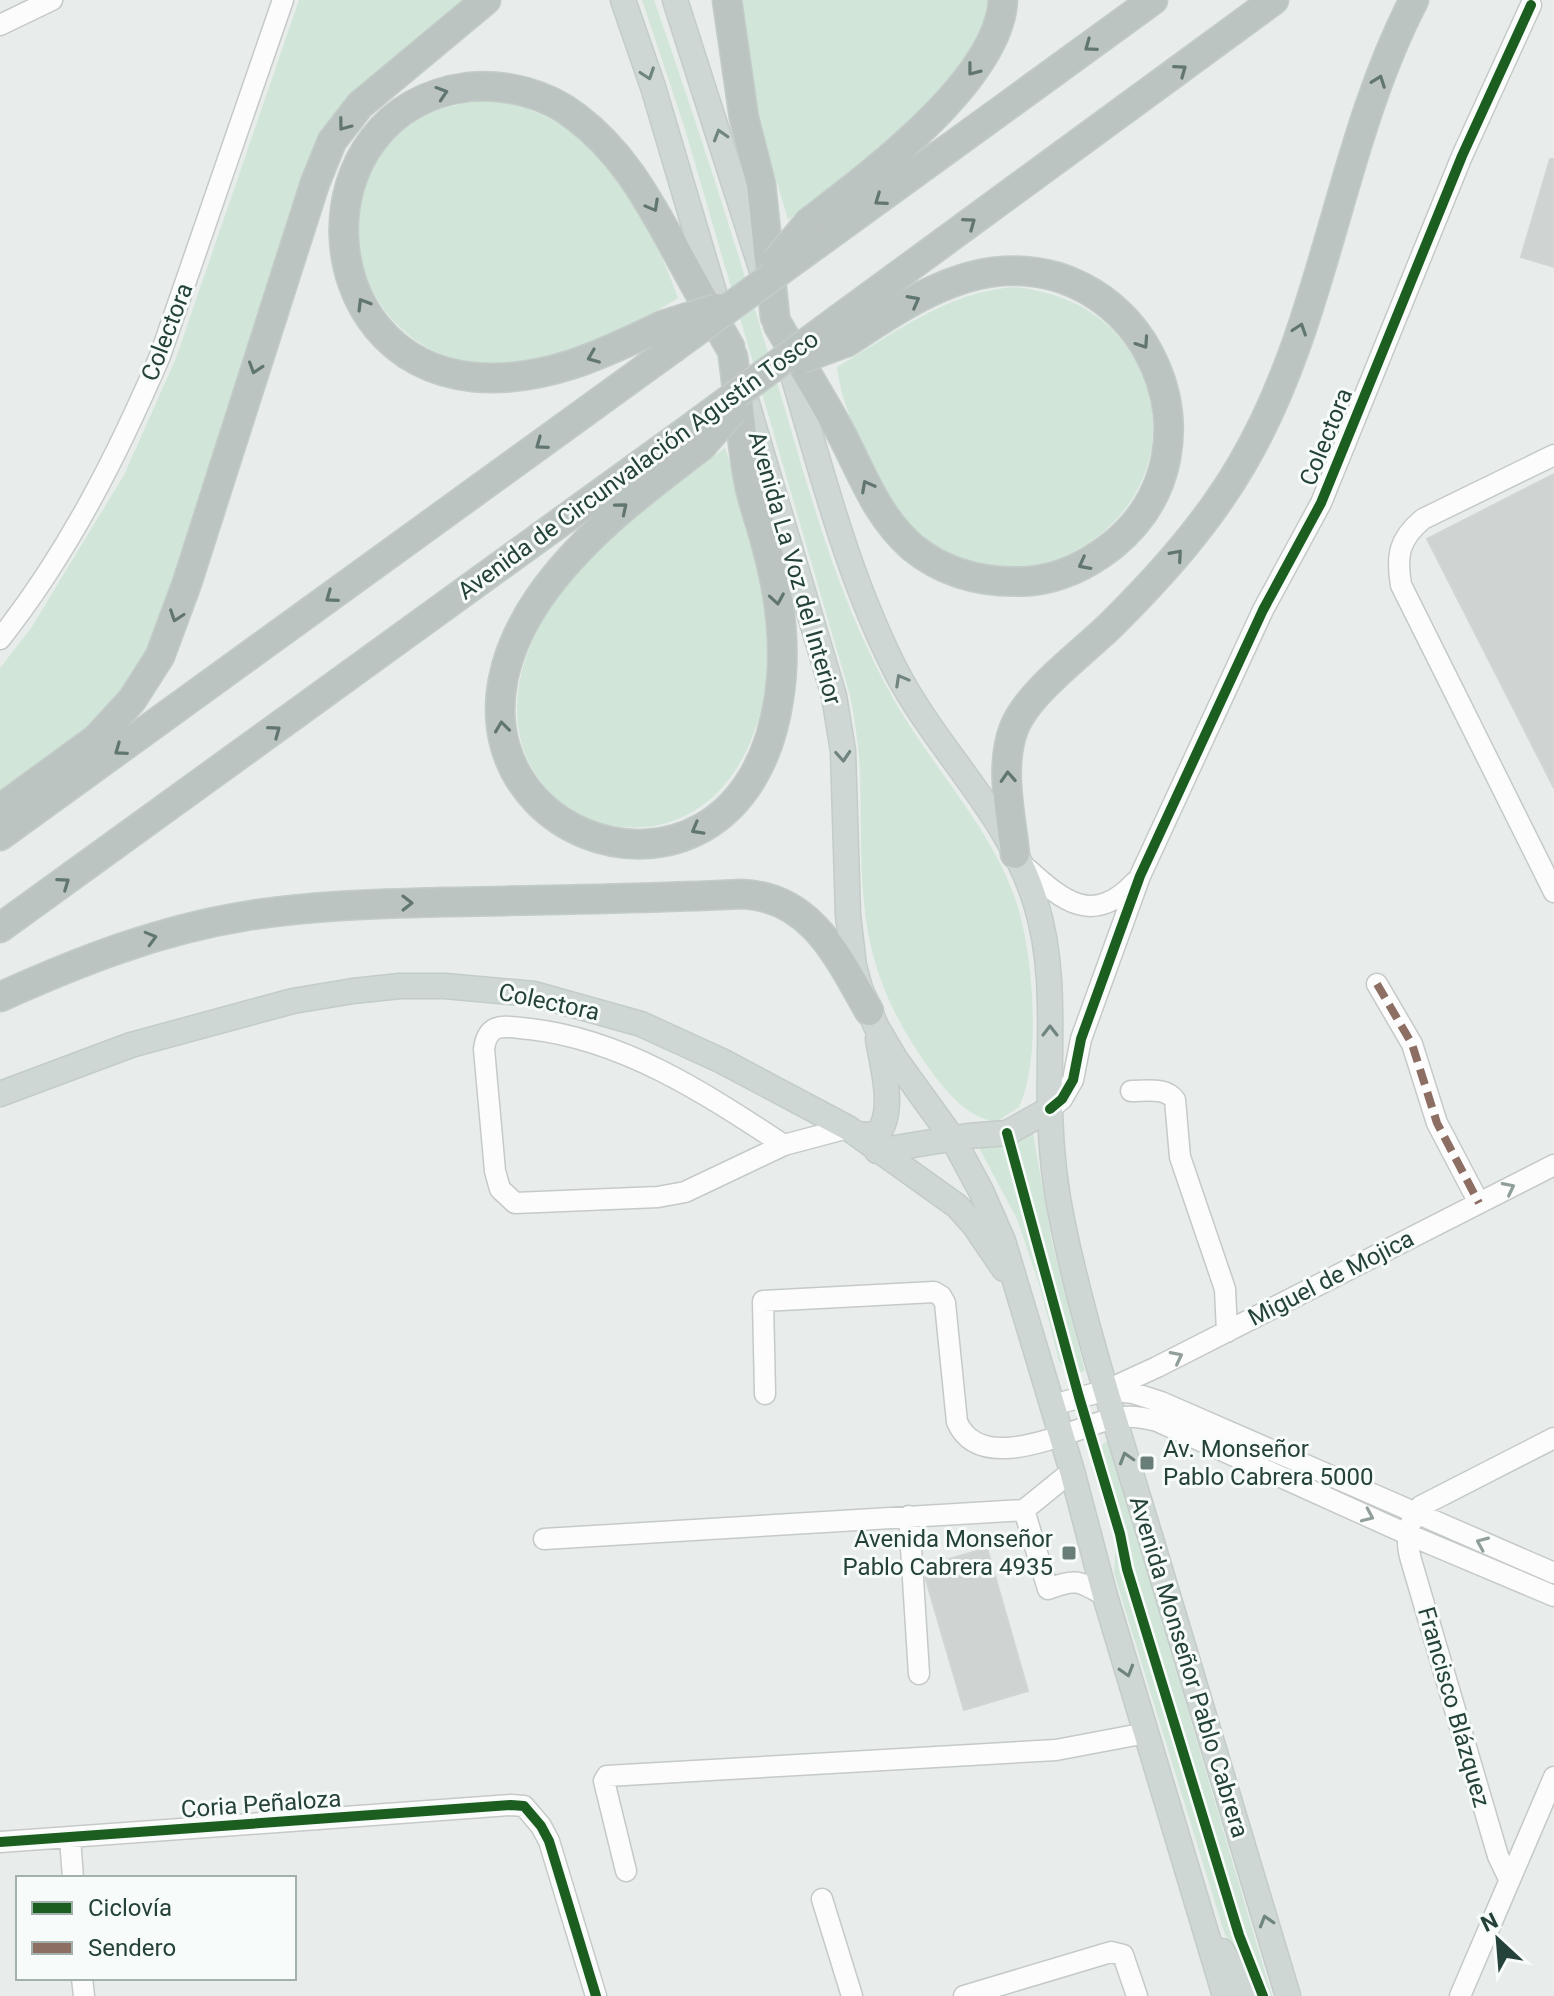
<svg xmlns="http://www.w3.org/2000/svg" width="1554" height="1996" font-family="Roboto,sans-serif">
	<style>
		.green { fill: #d1e6d8 }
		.building { fill: #cfd4d2; stroke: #d1d6d4; stroke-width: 2 }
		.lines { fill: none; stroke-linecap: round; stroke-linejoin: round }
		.minor-casing { stroke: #c5cac8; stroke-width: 23 }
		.major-casing { stroke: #c3ccc9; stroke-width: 27 }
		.highway-casing { stroke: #c3ccc9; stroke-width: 31 }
		.minor { stroke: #fcfcfc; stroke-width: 20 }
		.major { stroke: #cfd7d5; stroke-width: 24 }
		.highway { stroke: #bcc4c2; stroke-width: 28 }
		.highway-bridge-casing { stroke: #c3ccc9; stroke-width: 31; stroke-linecap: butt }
		.highway-bridge { stroke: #bcc4c2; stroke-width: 28 }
		.quiet { stroke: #8d6e63; stroke-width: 8; stroke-dasharray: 16 8; stroke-linecap: butt }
		.cycleway-casing { stroke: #f7fbf9; stroke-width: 15 }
		.cycleway { stroke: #1b5e20; stroke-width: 10 }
		.oneway { stroke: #617670 }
		.oneway2 { stroke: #718580 }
		.oneway3 { stroke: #909f9b }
		.poi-dot { fill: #697e78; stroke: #f7fbf9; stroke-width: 3 }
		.labels { text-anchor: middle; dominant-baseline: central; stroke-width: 6; stroke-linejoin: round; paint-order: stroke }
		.street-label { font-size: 24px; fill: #24423a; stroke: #f7fbf9 }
		.poi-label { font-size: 24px; fill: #24423a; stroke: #f7fbf9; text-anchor: start }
	</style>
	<rect width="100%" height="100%" fill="#e8edeb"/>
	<path class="green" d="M299,0H464L350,101L165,617L133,675L83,735L0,792V668L31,628L124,475L176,358Z
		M642,0H654C696,120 735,241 771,363C797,447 819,534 853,616C870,655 888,693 912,729C948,785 996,839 1017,904C1033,955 1042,1058 1019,1107L996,1122C967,1117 947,1093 931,1071C904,1034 883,995 872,951C858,893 862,832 860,774C859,747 855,721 850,695L684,126Z
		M741,0H989C986,14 983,28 976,41C943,102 846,180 788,220L760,125Z
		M484,100C592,108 645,208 678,298C619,335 533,375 461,360C367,340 323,218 387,144C412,116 448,104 484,100Z
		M1015,287C1066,293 1112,315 1137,364C1206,502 1035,628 924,537C898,516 882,488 869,458C854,428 841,401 837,367C893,334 948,291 1015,287Z
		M725,448C751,522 777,619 765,698C764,709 758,721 754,732C691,911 448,816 536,633C574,551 655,500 725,448Z
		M1033,1133L1051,1238L1085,1371L1078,1373L1067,1371L1059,1361L1040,1287L1017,1219L978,1146L1010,1145Z
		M1108,1440L1272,1996H1256L1224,1932L1114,1573L1116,1543L1092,1468L1095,1452Z"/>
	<path class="building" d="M1550,159H1554V267L1521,257Z
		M1554,474V788L1427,539Z
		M987,1548L1028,1691L964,1710L926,1580L925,1566Z"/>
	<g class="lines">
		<g class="minor-casing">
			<path id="minor" d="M0,25L52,0
				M1554,455L1423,519C1399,539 1396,555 1401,585L1554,892
				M0,639C68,553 117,456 160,356L283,0
				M1022,864C1060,898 1091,929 1135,882
				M1377,984L1412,1044L1437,1123L1479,1203
				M1131,1091C1146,1091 1166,1087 1175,1100L1180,1157L1225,1289L1227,1332
				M1050,1109L1062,1099L1073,1080L1081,1039L1140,876L1263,610L1321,503L1462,156L1531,5
				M784,1145L685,1192L658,1197L515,1203L500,1189L495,1171L484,1049C488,1020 506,1027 530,1029C625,1040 706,1094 784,1145L848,1128
				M1107,1390L1133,1393L1161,1402L1554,1573
				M765,1394L763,1301L934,1292L941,1296L945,1303L957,1422C982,1478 1073,1428 1114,1418C1129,1415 1143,1417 1157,1421L1407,1534L1554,1596
				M1053,1405L1107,1390L1157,1367L1554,1165
				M1024,1510L1072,1471
				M909,1516L919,1674
				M544,1539L1024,1510L1048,1589C1076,1578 1080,1581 1105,1596
				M70,1838L73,1878
				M0,1842L511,1805L524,1806L541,1826L549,1841L596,1996
				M626,1871L604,1781L607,1776L1056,1750L1146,1733
				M1509,1879L1498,1856L1411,1560C1405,1540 1407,1523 1421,1506L1554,1438
				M822,1899L852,1996
				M82,1978L84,1996
				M964,1996L1111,1952L1123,1955L1137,1996
				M1460,1996L1554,1777"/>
		</g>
		<g class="major-casing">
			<path id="major" d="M623,0L653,87L722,319
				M675,0L763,274
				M786,352C819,460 845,572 897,673C939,753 1010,816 1036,904C1057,972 1048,1043 1050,1112C1051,1150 1055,1188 1063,1225C1085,1330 1119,1433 1150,1536C1196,1689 1242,1843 1288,1996
				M746,400L834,696L843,751L848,915L854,966L860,988L876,1026L896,1060L953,1139L981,1191L1003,1241L1072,1471L1105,1596L1225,1996
				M0,1094L131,1045L293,1001L353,991L400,986H445L534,994L641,1024L722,1061L848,1128L957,1206L974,1225L1004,1269
				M857,1134L869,1135L878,1133C896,1110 882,1065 878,1039
				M877,1151L968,1136L1007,1133L1050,1109
				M1222,1951L1247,1996"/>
		</g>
		<g class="highway-casing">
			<path id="highway" d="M727,0L744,118L761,184L775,317
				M809,222C869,176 999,80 1003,0
				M817,244L1153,0
				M840,318L1274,0
				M663,325C604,354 541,384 473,377C305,360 298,109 468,87C505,83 547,94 576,117C620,150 645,194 671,241C690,277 710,312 730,347
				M778,325C797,358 818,391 836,424C860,467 874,514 912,547C946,575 988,584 1031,581C1061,578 1089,564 1113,545C1232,448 1145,253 993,272C940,279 891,313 847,342
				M702,446C643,491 582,536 539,598C384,827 740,965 779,698C787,647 780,596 767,548C762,526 753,505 749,483C741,442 739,399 733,357
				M0,809L96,739L132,700L160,656L187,583L315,183L332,141L360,105L486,0
				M0,836L672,349
				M1015,854C1011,815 999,767 1014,728C1028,692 1084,652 1113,623C1161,575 1207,524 1242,464C1326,321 1338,147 1414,0
				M0,928L696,424
				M0,997C80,961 159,930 246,916C312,905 379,904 445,902C544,900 643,899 742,894C812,897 838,957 869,1011"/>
		</g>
		<use href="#minor" class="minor"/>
		<use href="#major" class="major"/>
		<use href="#highway" class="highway"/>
		<g class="highway-bridge-casing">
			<path id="highway-bridge" d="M776,261L809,222
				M663,325L717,308
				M672,349L817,244
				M801,359L847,342
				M696,424L840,318
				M702,446L733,410"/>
		</g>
		<use href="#highway-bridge" class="highway-bridge"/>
		<path class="quiet" d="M1377,984L1412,1044L1437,1123L1479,1203"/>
		<g class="cycleway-casing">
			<path id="cycleway" d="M1050,1109L1062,1099L1073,1080L1081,1039L1140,876L1263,610L1321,503L1462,156L1531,5
				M1007,1133L1079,1397L1120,1534L1127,1569L1239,1935L1263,1996
				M0,1842L511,1805L524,1806L541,1826L549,1841L596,1996"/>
		</g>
		<use href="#cycleway" class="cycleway"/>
	</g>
	<defs><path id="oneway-chevron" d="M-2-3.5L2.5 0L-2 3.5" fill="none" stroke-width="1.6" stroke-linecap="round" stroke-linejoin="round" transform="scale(2)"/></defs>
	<g class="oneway">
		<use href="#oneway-chevron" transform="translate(1090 46) rotate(144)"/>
		<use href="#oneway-chevron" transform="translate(973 70) rotate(128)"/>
		<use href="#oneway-chevron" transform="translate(1181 70) rotate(-36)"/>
		<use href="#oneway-chevron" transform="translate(1379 81) rotate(-70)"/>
		<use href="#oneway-chevron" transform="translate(442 93) rotate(-18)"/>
		<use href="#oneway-chevron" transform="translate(344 125) rotate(127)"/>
		<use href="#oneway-chevron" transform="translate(880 200) rotate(145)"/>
		<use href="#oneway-chevron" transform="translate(653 206) rotate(61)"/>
		<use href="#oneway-chevron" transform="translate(970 223) rotate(-36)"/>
		<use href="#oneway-chevron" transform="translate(914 301) rotate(-28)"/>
		<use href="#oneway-chevron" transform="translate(363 304) rotate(-121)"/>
		<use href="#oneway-chevron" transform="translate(1300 329) rotate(-71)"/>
		<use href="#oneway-chevron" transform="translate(1143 343) rotate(56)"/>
		<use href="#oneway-chevron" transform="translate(593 357) rotate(158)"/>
		<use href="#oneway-chevron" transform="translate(255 368) rotate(108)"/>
		<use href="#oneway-chevron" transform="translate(541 444) rotate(144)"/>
		<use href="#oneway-chevron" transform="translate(867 486) rotate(-118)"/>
		<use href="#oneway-chevron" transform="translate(622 508) rotate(-40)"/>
		<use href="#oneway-chevron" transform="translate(1177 555) rotate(-49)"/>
		<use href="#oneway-chevron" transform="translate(1084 564) rotate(152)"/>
		<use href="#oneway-chevron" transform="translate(331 597) rotate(144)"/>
		<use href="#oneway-chevron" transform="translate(777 599) rotate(81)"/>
		<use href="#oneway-chevron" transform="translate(176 616) rotate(109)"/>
		<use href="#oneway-chevron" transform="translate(502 727) rotate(-97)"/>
		<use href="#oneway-chevron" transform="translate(275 731) rotate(-36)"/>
		<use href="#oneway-chevron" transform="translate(120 750) rotate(144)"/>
		<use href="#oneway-chevron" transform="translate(1008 777) rotate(-93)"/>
		<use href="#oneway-chevron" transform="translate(697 829) rotate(151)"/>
		<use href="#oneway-chevron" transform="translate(64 883) rotate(-35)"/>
		<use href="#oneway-chevron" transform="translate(407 903) rotate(-1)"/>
		<use href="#oneway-chevron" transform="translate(151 938) rotate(-16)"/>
	</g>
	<g class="oneway2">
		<use href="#oneway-chevron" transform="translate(648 74) rotate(71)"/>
		<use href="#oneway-chevron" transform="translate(720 135) rotate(-107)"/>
		<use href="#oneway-chevron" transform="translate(901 680) rotate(-119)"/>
		<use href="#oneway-chevron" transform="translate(843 756) rotate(86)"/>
		<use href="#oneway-chevron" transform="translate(1050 1031) rotate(-90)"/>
		<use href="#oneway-chevron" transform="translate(1126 1458) rotate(-107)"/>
		<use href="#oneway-chevron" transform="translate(1127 1671) rotate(73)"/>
		<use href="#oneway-chevron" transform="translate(1266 1921) rotate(-107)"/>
	</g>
	<g class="oneway3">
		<use href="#oneway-chevron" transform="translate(1509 1188) rotate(-27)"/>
		<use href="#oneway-chevron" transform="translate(1177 1357) rotate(-27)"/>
		<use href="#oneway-chevron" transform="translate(1368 1516) rotate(24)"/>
		<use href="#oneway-chevron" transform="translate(1482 1543) rotate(-157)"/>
	</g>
	<g class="poi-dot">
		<rect x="1139" y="1455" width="16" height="16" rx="4"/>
		<rect x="1061" y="1545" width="16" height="16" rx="4"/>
	</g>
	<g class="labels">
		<g class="street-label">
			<text transform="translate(167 332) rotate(-69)">Colectora</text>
			<text transform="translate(1326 437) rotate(-68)">Colectora</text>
			<text transform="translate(638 465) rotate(-36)">Avenida de Circunvalación Agustín Tosco</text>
			<text transform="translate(795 568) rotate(74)">Avenida La Voz del Interior</text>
			<text transform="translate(549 1002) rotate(12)">Colectora</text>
			<text transform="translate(1331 1278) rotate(-27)">Miguel de Mojica</text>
			<text transform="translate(1189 1667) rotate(73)">Avenida Monseñor Pablo Cabrera</text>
			<text transform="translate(1454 1707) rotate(74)">Francisco Blázquez</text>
			<text transform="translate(261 1804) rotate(-4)">Coria Peñaloza</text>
		</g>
		<g class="poi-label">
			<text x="1163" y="1449">Av. Monseñor<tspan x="1163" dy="28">Pablo Cabrera 5000</tspan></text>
			<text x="1053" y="1539" text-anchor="end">Avenida Monseñor<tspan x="1053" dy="28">Pablo Cabrera 4935</tspan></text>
		</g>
	</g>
	<rect x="16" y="1876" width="280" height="104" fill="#f7fbf9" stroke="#a3b1ad" stroke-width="2"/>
	<rect x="32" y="1902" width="40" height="12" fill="#1b5e20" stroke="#a3b1ad" stroke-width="2"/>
	<text x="88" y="1916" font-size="24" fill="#24423a">Ciclovía</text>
	<rect x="32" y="1942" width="40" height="12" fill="#8d6e63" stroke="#a3b1ad" stroke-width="2"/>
	<text x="88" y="1956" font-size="24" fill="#24423a">Sendero</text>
	<g transform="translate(1498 1940) rotate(334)" stroke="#f7fbf9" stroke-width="6" paint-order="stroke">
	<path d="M0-6L14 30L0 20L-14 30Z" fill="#24423a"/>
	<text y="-12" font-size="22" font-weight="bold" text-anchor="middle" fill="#24423a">N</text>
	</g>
</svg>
